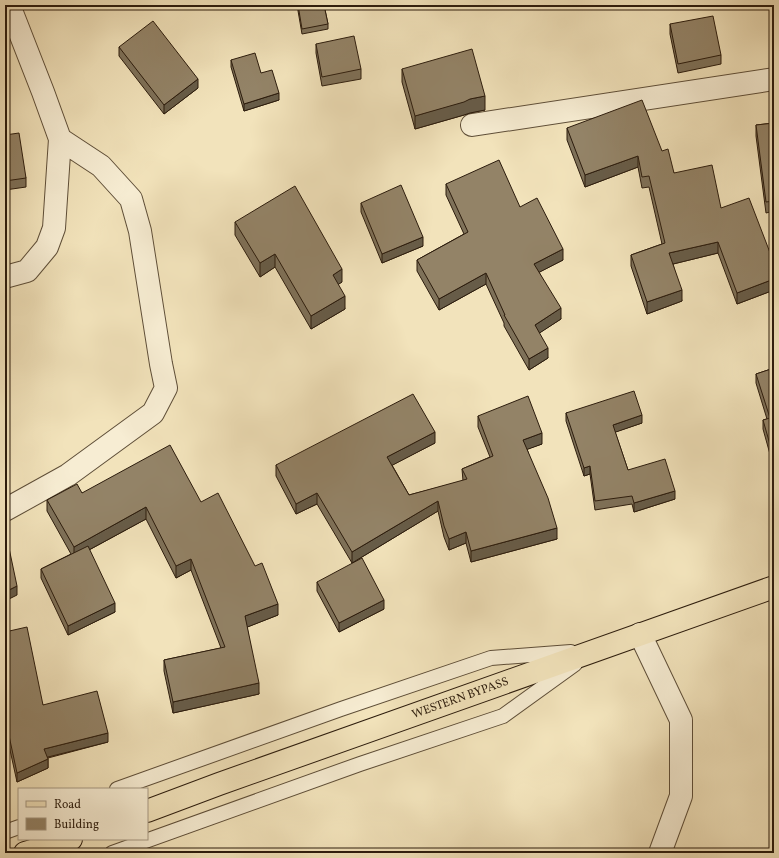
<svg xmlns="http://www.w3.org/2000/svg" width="779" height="858" font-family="Vollkorn,serif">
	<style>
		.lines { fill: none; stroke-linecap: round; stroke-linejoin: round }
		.lane-casing { stroke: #5e4e38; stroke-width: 16 }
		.street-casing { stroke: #5e4e38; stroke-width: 24 }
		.primary-casing { stroke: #2c1c0d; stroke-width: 24 }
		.lane { stroke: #f7edd3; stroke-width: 14 }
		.street { stroke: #f7edd3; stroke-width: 22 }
		.primary { stroke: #f2e3bb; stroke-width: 22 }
		.wall { fill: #7e7159; stroke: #2c1c0d }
		.shaded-wall { fill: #675c48; stroke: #2c1c0d }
		.building { fill: #938367; stroke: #2c1c0d }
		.labels { text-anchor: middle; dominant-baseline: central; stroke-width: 3; stroke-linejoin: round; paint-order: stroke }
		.street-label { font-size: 12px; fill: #2c1c0d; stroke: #f7edd3 }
	</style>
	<rect width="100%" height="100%" fill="#f2e3bb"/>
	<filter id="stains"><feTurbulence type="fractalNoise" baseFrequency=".005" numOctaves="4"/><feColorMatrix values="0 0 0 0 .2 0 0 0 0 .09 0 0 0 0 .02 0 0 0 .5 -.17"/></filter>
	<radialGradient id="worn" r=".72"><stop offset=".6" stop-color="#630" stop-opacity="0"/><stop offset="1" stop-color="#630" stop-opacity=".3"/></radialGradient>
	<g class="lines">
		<g class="lane-casing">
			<path id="lane" d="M117,789L341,709L491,658L571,652
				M5,832L19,827
				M112,853L360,764L503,716L575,664"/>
		</g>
		<g class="street-casing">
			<path id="street" d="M472,125L774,79
				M5,277L27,271L47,247L54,228L60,139L43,92L9,5
				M5,510L68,475L153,413L166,388L161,364L140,231L131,199L101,166L60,139
				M640,634L681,720V796L660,853"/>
		</g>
		<g class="primary-casing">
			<g id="primary">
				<path id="s1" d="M147,811L219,784L774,587"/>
				<path d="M25,853L71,839"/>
			</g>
		</g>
		<use href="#lane" class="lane"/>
		<use href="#street" class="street"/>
		<use href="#primary" class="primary"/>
	</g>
	<path class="wall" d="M297,5H324L328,24V29L302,34Z
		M670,24L721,55V64L678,73L670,34Z
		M316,44L361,69V79L322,86L316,53Z
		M119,47L198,88L164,114L119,56Z
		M231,60L261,73L279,100L244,111L231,67Z
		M402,69L485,110L470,113L464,115L415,129L402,82Z
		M774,123V211L766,213L756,136V125Z
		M567,128L662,151L674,173L721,208L774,263V290L737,304L718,253L673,264L682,301L647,314L631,266V255L662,244L649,187L642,188L638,167L585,187L567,140Z
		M5,135L26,178V187L5,190Z
		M446,184L520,207L563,260L539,272L561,319L539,333L548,358L529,370L504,326V323L486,284L439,310L417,271V260L464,234L446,195Z
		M361,203L423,246L382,263L361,212Z
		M235,222L342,282L338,284L345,309L311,329L275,267L260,277L235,235Z
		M774,368V464L773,465L763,429V420L767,419L756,383V374Z
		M566,413L642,423L615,432L628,470L675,499L634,512L632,504L595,510L590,474L584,476L566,421Z
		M478,416L542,444L527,449L557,539L471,562L466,543L449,550L444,537L438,511L352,563L317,504L296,514L276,476V465L435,443L392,465L409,495L463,481L462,469L490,457L478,427Z
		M82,493L201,502L278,615L247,627L259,694L173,713L164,671V660L221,648L191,570L176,578L146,519L89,550L115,612L68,635L41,578V569L71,554L47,511V500Z
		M317,582L384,609L339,632L317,591Z
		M5,632L43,705L108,742L48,758V768L17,782L5,727Z"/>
	<path class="shaded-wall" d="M198,79V88L164,114V105Z
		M279,93V100L244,111V104Z
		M485,96V110L470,113L464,115L415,129V116L470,99Z
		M638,156V167L585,187V175Z
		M423,237V246L382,263V254Z
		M718,242V253L669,265V253Z
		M563,249V260L534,275V264Z
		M275,254V267L260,277V263Z
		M342,269V282L333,288V275Z
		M486,273V284L439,310V299Z
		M774,279V290L737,304V293Z
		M682,290V301L647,314V302Z
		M345,296V309L311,329V316Z
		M561,308V319L535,336V325Z
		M548,348V358L529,370V359Z
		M642,415V423L613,433V425Z
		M435,432V443L387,468V457Z
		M542,433V444L523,451V440Z
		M773,455H774V464L773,465Z
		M590,466V474L584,476V468Z
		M675,491V499L634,512V503Z
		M317,493V504L296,514V504Z
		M438,501V511L352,563V552Z
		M146,507V519L74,558V547Z
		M557,528V539L471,562V551Z
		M466,532V543L449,550V539Z
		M191,559V570L176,578V566Z
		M17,586V595L5,601V592Z
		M384,600V609L339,632V623Z
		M115,603V612L68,635V626Z
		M278,604V615L245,628V616Z
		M259,683V694L173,713V702Z
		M108,733V742L44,758V749Z
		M48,759V768L17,782V773Z"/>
	<path class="building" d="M298,5H324L328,24L302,29Z
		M713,16L721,55L678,64L670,24Z
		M153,21L198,79L164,105L119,47Z
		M354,36L361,69L322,77L316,44Z
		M472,49L485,96L470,99L464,102L415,116L402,69Z
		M255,53L261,73L272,70L279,93L244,104L231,60Z
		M642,100L662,151L668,149L674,173L712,165L721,208L749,198L774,263V279L737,293L718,242L669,253L682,290L647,302L631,255L665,243L649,176L642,177L638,156L585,175L567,128Z
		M774,123V201L766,202L756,125Z
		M19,133L26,178L5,181V135Z
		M499,160L520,207L537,198L563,249L534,264L561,308L535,325L548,348L529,359L504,315H505L486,273L439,299L417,260L468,232L446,184Z
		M401,185L423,237L382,254L361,203Z
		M295,186L342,269L333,275L345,296L311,316L275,254L260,263L235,222Z
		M774,368V455H773L763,420L770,418L756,374Z
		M634,391L642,415L613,425L628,470L665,459L675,491L634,503L632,496L595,501L590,466L584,468L566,413Z
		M413,394L435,432L387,457L409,495L467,479L462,469L493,456L478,416L528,396L542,433L523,440L548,498L557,528L471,551L466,532L449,539L444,526L438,501L352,552L317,493L296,504L276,465Z
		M170,445L201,502L218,493L255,566L262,563L278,604L245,616L259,683L173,702L164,660L225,647L191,559L176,566L146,507L74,547L47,500L77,484L82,493Z
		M5,529L17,586L5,592Z
		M88,546L115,603L68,626L41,569Z
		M362,558L384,600L339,623L317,582Z
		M27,627L43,705L97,691L108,733L44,749L48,759L17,773L5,717V632Z
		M209,850L210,853H198Z"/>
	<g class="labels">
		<g class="street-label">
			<text stroke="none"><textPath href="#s1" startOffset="333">WESTERN BYPASS</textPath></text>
		</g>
	</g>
	<rect width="779" height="858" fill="none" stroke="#f2e3bb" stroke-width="20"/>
	<rect x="6" y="6" width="767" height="846" fill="none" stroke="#2c1c0d" stroke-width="2"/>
	<rect x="10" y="10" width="759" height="838" fill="none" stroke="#2c1c0d"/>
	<rect x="18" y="788" width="130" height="52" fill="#f7edd3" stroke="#a69984"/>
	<rect x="26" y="801" width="20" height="6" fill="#f2e3bb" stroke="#a69984"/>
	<text x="54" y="808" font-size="12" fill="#2c1c0d">Road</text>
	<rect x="26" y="818" width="20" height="12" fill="#938367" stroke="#a69984"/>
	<text x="54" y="828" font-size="12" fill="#2c1c0d">Building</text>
	<rect width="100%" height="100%" filter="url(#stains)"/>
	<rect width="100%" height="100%" fill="url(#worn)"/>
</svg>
